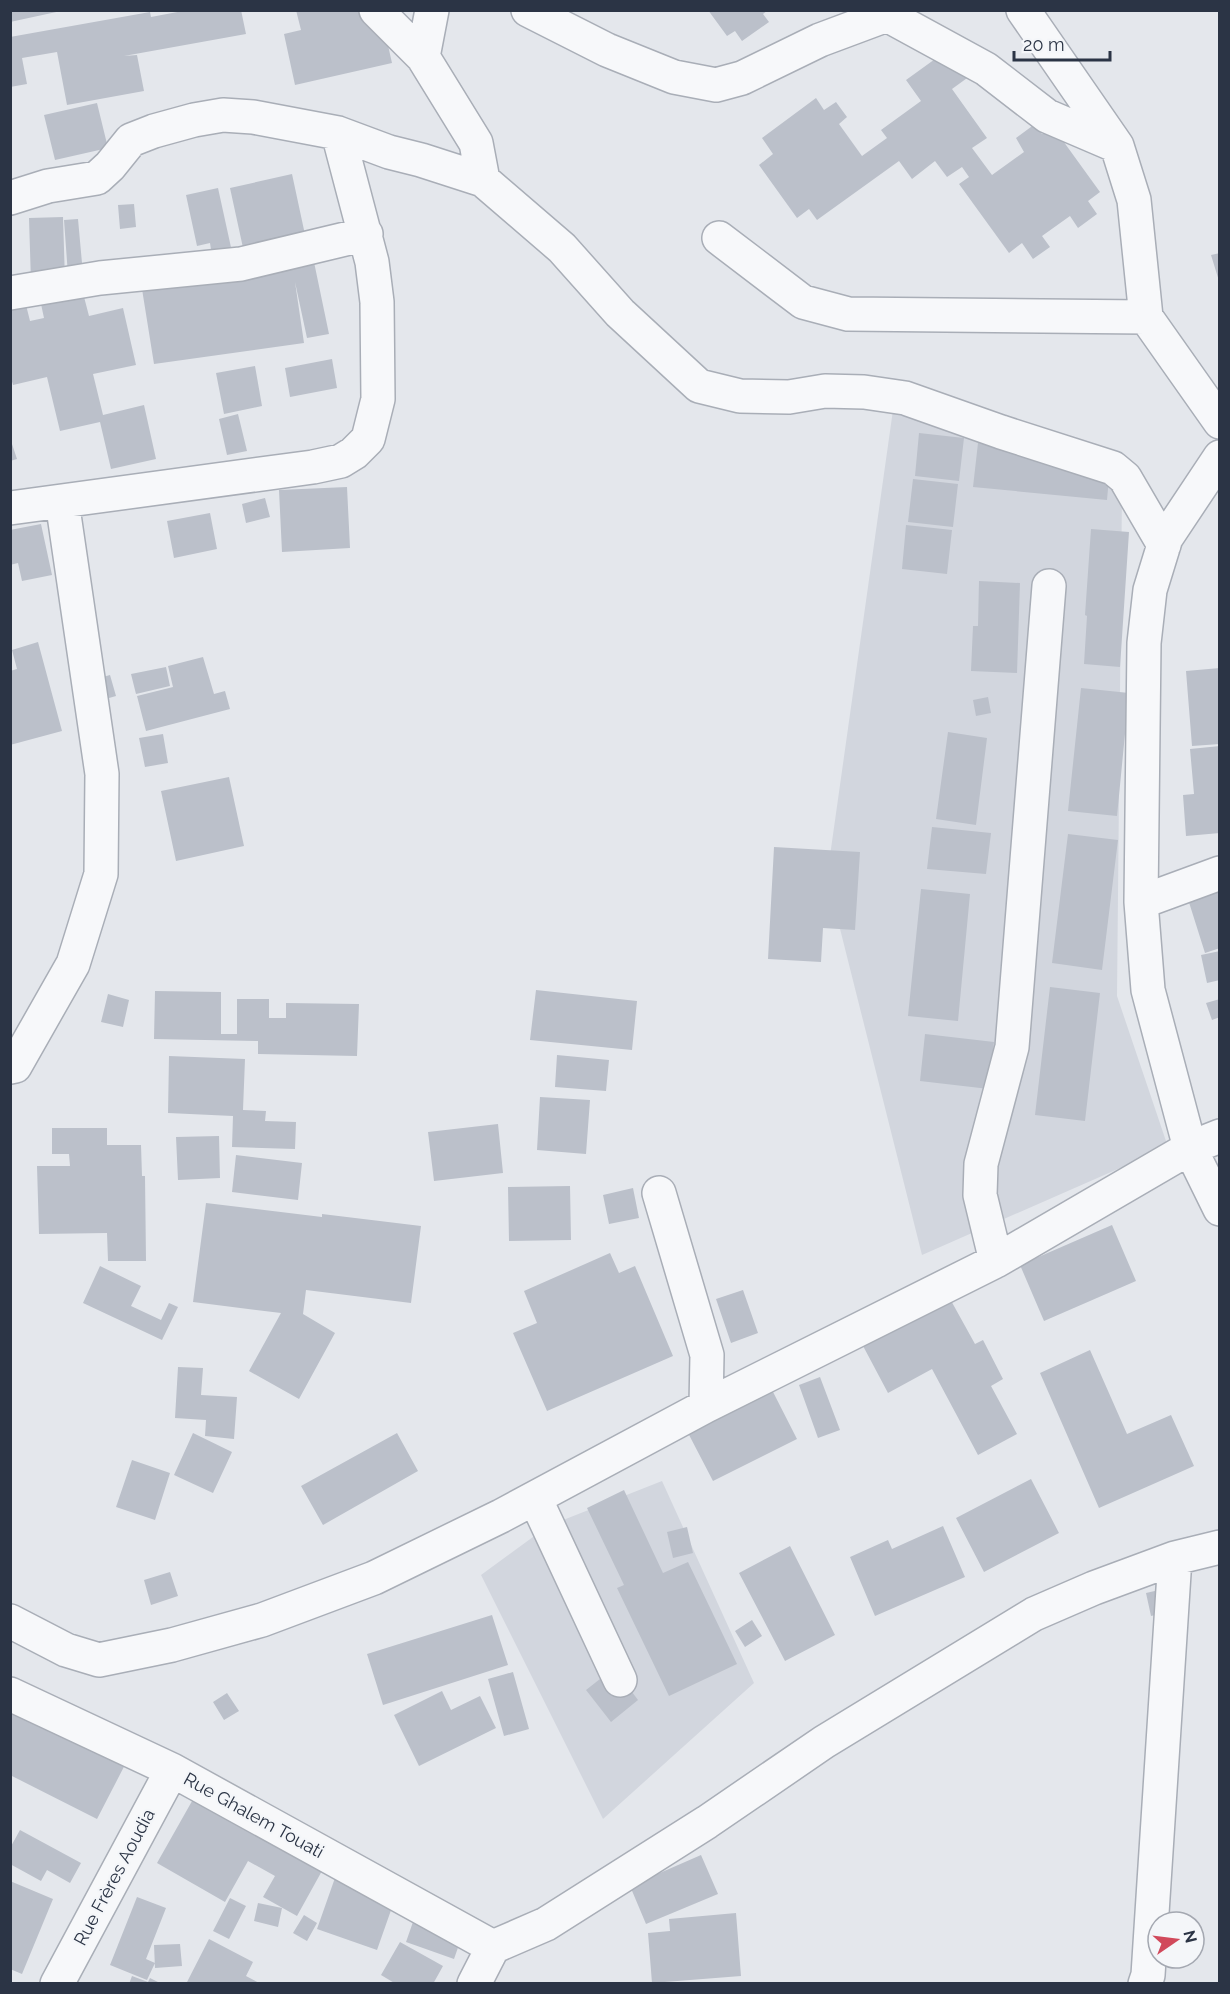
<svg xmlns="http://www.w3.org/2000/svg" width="1230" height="1994" font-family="Raleway,sans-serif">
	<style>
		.built { fill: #d2d6de }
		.building { fill: #bbc0ca }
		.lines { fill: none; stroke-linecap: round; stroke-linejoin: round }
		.minor-casing { stroke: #a9aeb7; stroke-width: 36 }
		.minor { stroke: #f7f8fa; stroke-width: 33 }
		.labels { text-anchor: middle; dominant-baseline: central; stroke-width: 4.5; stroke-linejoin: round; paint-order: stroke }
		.street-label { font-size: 18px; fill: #2b3445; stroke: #f4f6f9 }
	</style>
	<rect width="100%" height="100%" fill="#e4e7ec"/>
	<path class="built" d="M893,410L1122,490L1117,996L1168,1147L922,1255L827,877Z
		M662,1481L754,1683L603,1819L481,1575L548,1526Z"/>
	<path class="building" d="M10,10H61V11L10,22Z
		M188,10H241L246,34L124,56L137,55L144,91L67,105L57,52L22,58L27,84L10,87V37L150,12L151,17Z
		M296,10H380L392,63L295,85L284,34L301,30Z
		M708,10H768L763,14L769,22L742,41L735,31L727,36Z
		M942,54L974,73L952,89L987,138L972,148L992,175L1024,152L1016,138L1035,124L1042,134L1053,127L1100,192L1088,201L1097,214L1078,228L1070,216L1042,236L1050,247L1033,259L1022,243L1009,253L959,184L969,177L962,167L947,177L935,161L912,179L899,161L817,220L809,209L797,218L759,165L773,154L762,138L816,98L824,110L836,102L847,117L839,124L862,156L887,138L881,130L921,101L906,80Z
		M97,103L108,148L55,160L44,115Z
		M292,174L307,244L245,257L230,188Z
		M218,188L232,252L212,256L210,243L197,246L186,195Z
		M134,204L136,227L120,229L118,205Z
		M63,217L65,281L31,282L29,218Z
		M78,219L83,274L68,275L64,220Z
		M1220,253V281H1219L1211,255Z
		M314,262L329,334L307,338L295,282L304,343L154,364L142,289Z
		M83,293L89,316L123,308L136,365L93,374L103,415L144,405L156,459L111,469L100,422L60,431L47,377L13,385L10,375V305L25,301L30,321L44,318L41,304Z
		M332,359L337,388L290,397L285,368Z
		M255,366L262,406L224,414L216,373Z
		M238,414L247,451L227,455L219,419Z
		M919,433L964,438L959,481L915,476Z
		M10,438L17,459L10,461Z
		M978,443L1111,455L1107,500L973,487Z
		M913,479L958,484L953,527L908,522Z
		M347,487L350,548L282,552L279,490Z
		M265,498L270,517L246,523L242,504Z
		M210,513L217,549L174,558L167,521Z
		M41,524L52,575L22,581L18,563L10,565V530Z
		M906,525L952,530L947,574L902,569Z
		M1091,529L1129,532L1120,667L1084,664L1087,616L1085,615Z
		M979,581L1020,583L1017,673L971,671L973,626H978Z
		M38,642L62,731L10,745V671L17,669L12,650Z
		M203,657L214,694L225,691L230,709L146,731L137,696L173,687L168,666Z
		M166,667L170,686L136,694L131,674Z
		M1220,668V744L1192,746L1186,671Z
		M110,675L116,696L88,704L82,683Z
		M1081,688L1129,693L1117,816L1068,811Z
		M988,697L991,713L976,716L973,700Z
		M948,732L987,738L976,825L936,819Z
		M163,734L168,763L145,767L139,738Z
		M1220,746V833L1186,836L1183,795L1194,794L1190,749Z
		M229,777L244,846L176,861L161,791Z
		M932,827L991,833L986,874L927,869Z
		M1068,834L1118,840L1102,970L1052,963Z
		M774,847L860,852L855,930L823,928L821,962L768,959Z
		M1220,886V948L1205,953L1187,896Z
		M921,889L970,894L958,1021L908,1016Z
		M1220,951V980L1207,983L1201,955Z
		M1050,987L1100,993L1085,1121L1035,1115Z
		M536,990L637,1001L632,1050L530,1040Z
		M155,991L221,992V1034H237V999H269V1018H286V1003L359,1004L357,1056L258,1054V1041L154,1039Z
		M108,994L129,1000L123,1027L101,1022Z
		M1220,999V1017L1212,1020L1206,1003Z
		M925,1034L994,1042L989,1089L920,1081Z
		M557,1055L609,1060L606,1091L555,1087Z
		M169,1056L245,1059L243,1110L266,1111L265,1121L296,1122L295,1149L232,1147L233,1116L168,1113Z
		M540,1097L590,1100L586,1154L537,1150Z
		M498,1124L503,1173L434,1181L428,1132Z
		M52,1128H107V1145H141L142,1176H145L146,1261H108L107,1233L39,1234L37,1166H70L69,1154H52Z
		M219,1136L220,1178L178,1180L176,1137Z
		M236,1155L302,1163L298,1200L232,1192Z
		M570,1186L571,1240L509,1241L508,1187Z
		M633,1188L639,1218L609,1224L603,1195Z
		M206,1203L322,1217V1214L421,1226L411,1303L306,1290L303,1314L335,1333L299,1399L249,1371L281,1313L193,1302Z
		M1112,1225L1136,1281L1044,1321L1020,1265Z
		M610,1253L619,1273L635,1266L673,1356L547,1411L513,1333L537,1323L524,1291Z
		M100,1266L141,1286L131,1306L161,1320L169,1303L178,1307L162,1340L83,1303Z
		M743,1290L758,1333L731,1343L716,1299Z
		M949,1297L975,1344L983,1340L1003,1379L991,1386L1017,1434L978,1455L932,1369L888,1393L862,1344Z
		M1090,1350L1127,1434L1171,1415L1194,1466L1099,1508L1040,1373Z
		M178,1367L203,1368L201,1395L237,1397L234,1439L205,1436L206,1420L175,1418Z
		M820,1377L840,1430L818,1438L799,1385Z
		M771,1388L797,1439L713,1481L687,1431Z
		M193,1433L232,1452L213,1493L174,1475Z
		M397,1433L418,1471L323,1525L301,1486Z
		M132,1460L170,1473L155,1520L116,1507Z
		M1031,1479L1059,1533L984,1572L956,1518Z
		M624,1490L663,1573L688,1562L737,1664L669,1696L617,1588L624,1585L587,1508Z
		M943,1526L965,1577L875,1616L850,1557L888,1540L892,1549Z
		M687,1527L693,1553L673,1558L667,1532Z
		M790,1546L835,1635L785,1661L739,1573Z
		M170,1572L178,1596L151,1605L144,1580Z
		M1172,1587L1177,1610L1151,1616L1146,1593Z
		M492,1615L508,1665L383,1705L367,1654Z
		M752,1620L762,1636L745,1647L735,1631Z
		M614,1668L638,1700L611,1722L586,1690Z
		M513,1672L529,1729L504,1736L488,1679Z
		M442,1691L451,1710L480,1696L496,1728L419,1766L394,1715Z
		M227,1693L239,1711L224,1720L213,1702Z
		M10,1696L129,1757L97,1819L10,1775Z
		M200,1787L328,1860L297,1916L263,1897L275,1876L248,1861L225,1902L157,1863Z
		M20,1830L81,1863L70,1883L47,1870L41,1881L10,1864V1848Z
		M701,1855L718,1894L646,1924L630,1886Z
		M336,1875L396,1896L377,1950L317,1929Z
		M10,1881L53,1899L22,1974L10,1969Z
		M137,1897L166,1908L146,1959L155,1963L147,1980L110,1965Z
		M230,1898L246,1906L229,1939L213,1931Z
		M421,1899L469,1916L454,1959L406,1942Z
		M258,1903L282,1908L278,1927L254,1921Z
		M736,1913L741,1976L652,1983L648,1933L670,1931L669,1919Z
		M304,1915L317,1923L307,1941L293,1933Z
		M209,1939L253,1962L246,1976L261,1984H186Z
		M400,1942L443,1966L433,1984H396L381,1975Z
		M180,1944L182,1966L155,1968L154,1945Z
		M132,1976L148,1982L150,1978L162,1984H129Z"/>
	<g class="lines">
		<g class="minor-casing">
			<path id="minor" d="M376,10L423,57
				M432,10L423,57L476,143L483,180
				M528,10L607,50L674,77L716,85L742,78L820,40L887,15L986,69L1047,116L1117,146
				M1023,10L1117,146L1134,200L1146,317L1220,422
				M10,198L48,186L97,178L110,166L131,140L154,131L194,120L223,115L253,117L338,133L389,152L421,160L483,180L562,248L620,313L699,386L740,396L789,397L825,391L864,392L905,398L1001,432L1113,468L1125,478L1164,545
				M719,238L803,302L848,314L1146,317
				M10,293L100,278L241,264L366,234
				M1220,457L1166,538L1150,590L1144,643L1141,902L1148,990L1190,1148L1220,1136
				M10,508L313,467L341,461L354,453L368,439L378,399L377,302L372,262L338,133
				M1141,902L1220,873
				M10,1067L15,1066L73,964L101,874L102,774L62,501
				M659,1193L707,1355L706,1406
				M996,1261L980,1195L981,1164L1012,1047L1049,586
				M535,1498L620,1680
				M10,1621L66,1650L99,1660L172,1645L262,1620L374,1578L501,1516L706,1406L996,1261L1190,1148L1220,1209
				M10,1694L172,1770L493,1947
				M493,1947L546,1924L707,1822L824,1742L1034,1614L1094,1588L1175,1558L1220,1547
				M57,1984L172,1770
				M474,1984L493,1947
				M1145,1984L1148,1975L1175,1558"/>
		</g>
		<use href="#minor" class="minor"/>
	</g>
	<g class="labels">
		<g class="street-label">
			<text transform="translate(254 1815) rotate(29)">Rue Ghalem Touati</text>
			<text transform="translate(114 1877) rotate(-62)">Rue Frères Aoudia</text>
		</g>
	</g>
	<rect width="1230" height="1994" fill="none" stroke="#2b3445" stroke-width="24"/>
	<g transform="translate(1176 1940) rotate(76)"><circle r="28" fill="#f4f6f9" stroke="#a4a8b1" stroke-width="1.5"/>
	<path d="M0-4.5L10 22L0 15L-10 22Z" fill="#d1495b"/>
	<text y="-9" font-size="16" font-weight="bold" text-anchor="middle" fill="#2b3445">N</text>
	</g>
	<path d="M1014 51v9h96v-9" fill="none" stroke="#2b3445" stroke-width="3"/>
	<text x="1023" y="51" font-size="18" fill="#2b3445" stroke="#f4f6f9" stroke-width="4.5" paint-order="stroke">20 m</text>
</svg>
